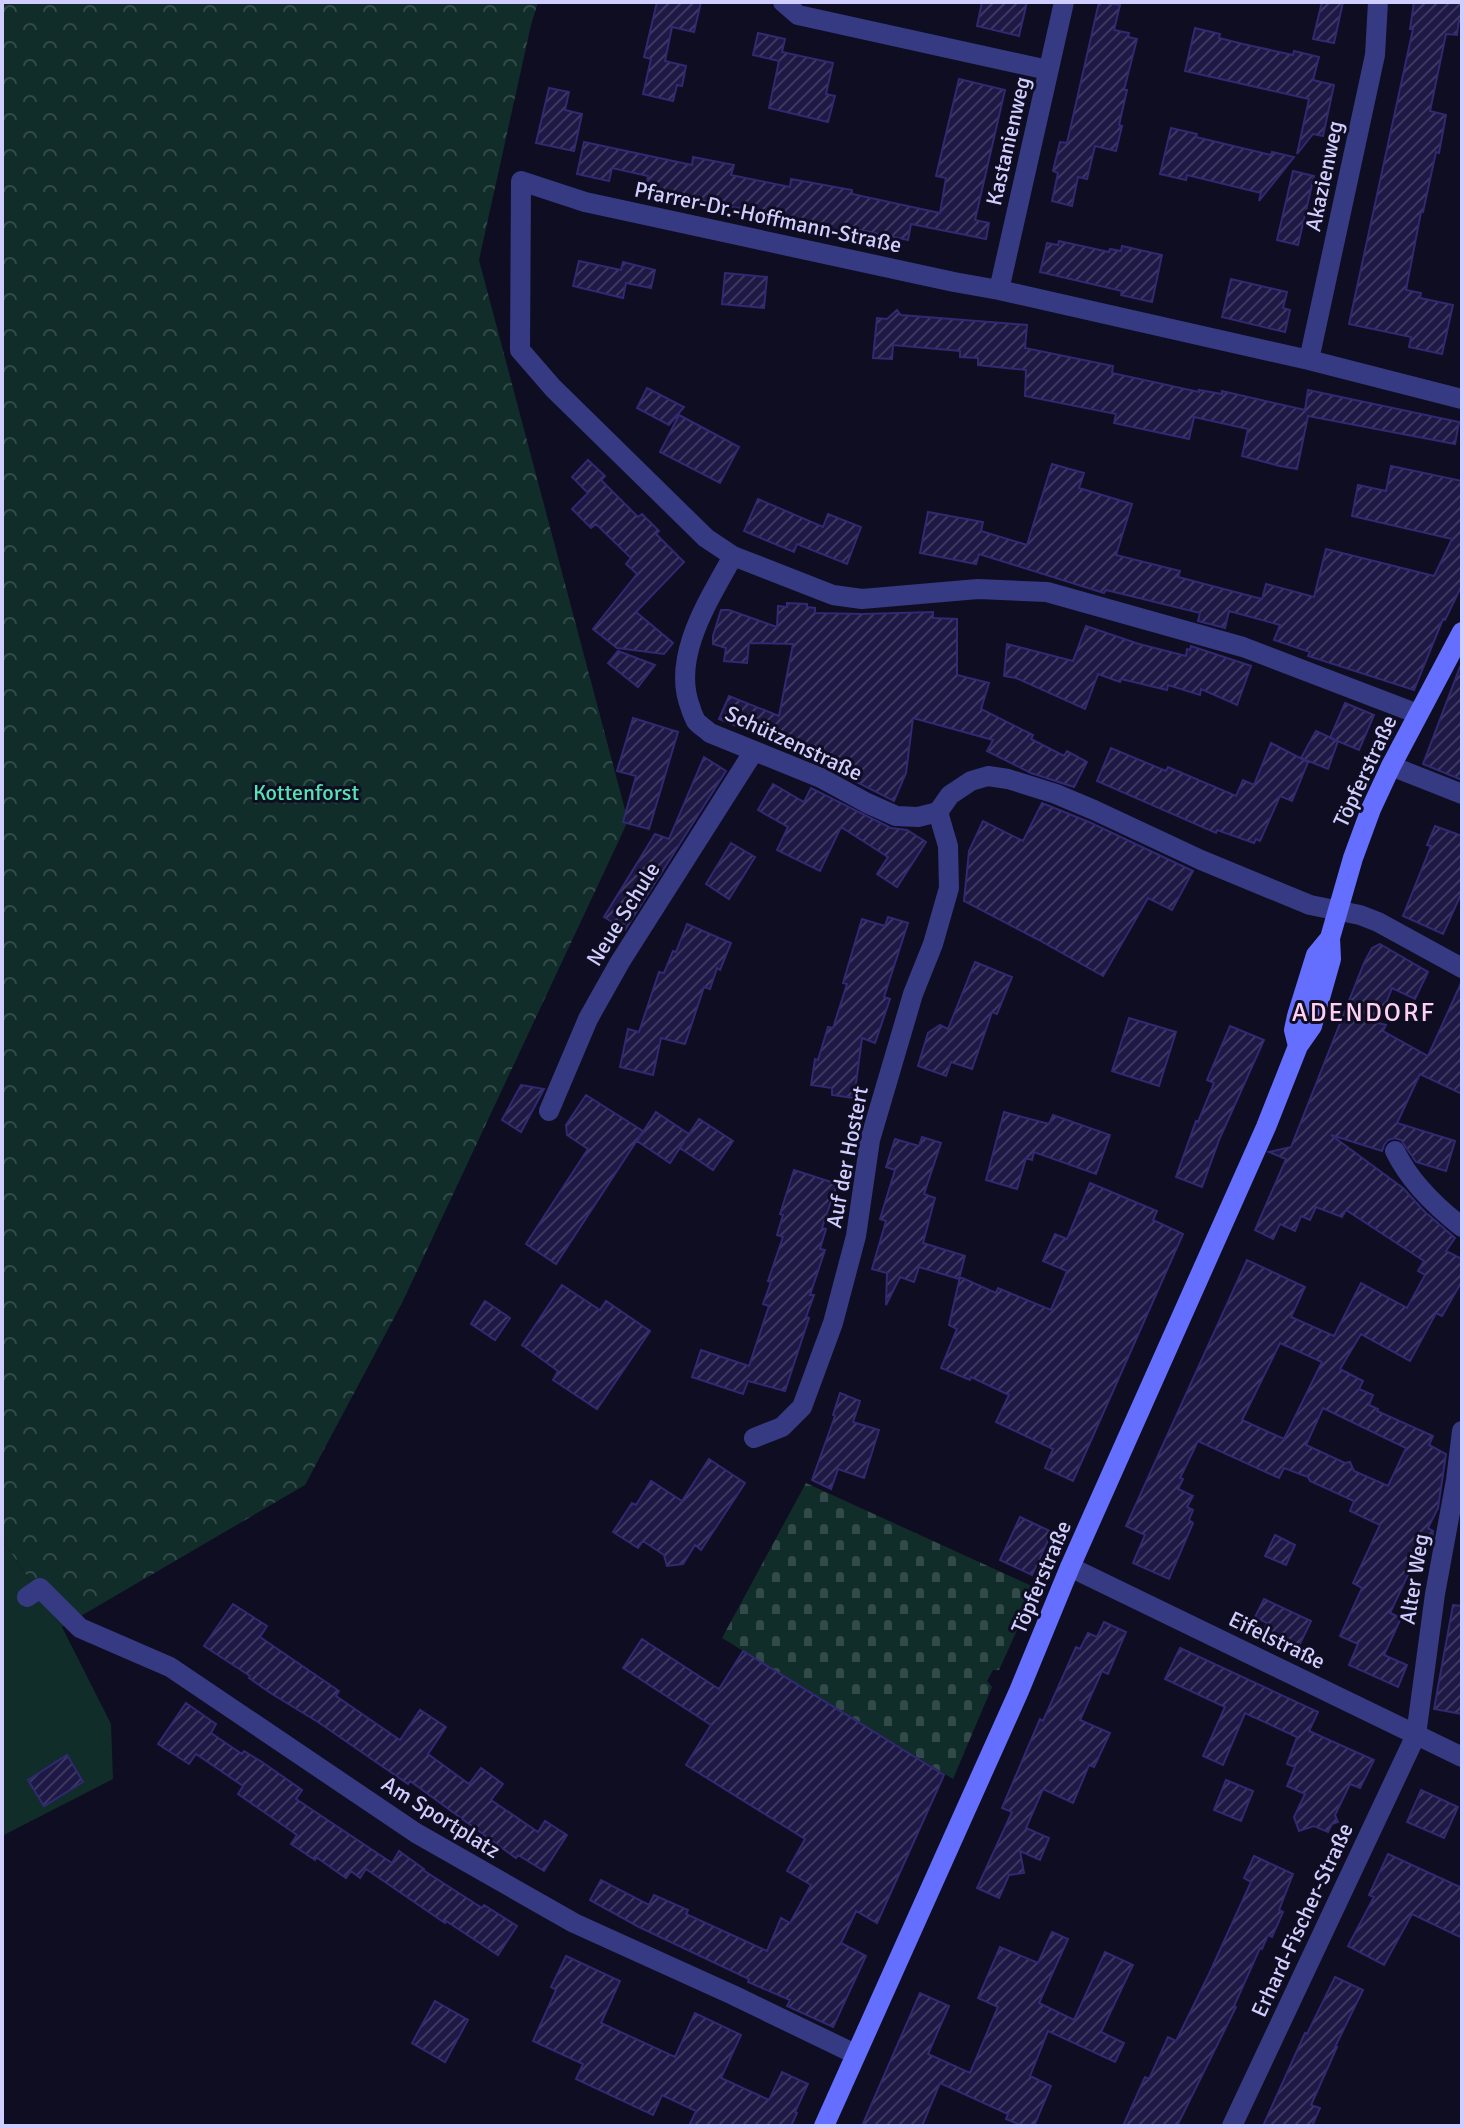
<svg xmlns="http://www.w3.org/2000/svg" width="1464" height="2128" font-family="Signika,sans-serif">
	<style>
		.forest { fill: url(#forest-crowns) }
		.cemetery { fill: url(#cemetery-stones) }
		.pitch { fill: #102d29 }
		.building { fill: url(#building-hatch); stroke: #312971; stroke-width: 2; fill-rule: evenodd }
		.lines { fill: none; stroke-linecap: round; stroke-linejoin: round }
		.minor { stroke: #363a83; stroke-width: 20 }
		.tertiary { stroke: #363a83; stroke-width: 20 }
		.secondary { stroke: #656fff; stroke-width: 20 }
		.labels { text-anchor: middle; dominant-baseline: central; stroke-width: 6; stroke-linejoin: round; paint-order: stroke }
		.street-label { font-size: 22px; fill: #d0ceff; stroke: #0f0d22 }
		.park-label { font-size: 22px; fill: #56e3b4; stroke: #0f0d22 }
		.quarter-label { font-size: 26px; letter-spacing: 2px; fill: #ffd0f2; stroke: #0f0d22 }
	</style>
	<defs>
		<pattern id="forest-crowns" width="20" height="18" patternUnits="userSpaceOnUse" patternTransform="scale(2)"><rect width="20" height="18" fill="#102d29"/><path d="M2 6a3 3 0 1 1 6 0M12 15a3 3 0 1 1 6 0" fill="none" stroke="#324a49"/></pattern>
		<pattern id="cemetery-stones" width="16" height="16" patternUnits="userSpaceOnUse" patternTransform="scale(2)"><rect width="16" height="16" fill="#102d29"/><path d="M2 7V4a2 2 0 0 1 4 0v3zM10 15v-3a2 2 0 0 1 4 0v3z" fill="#324a49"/></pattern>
		<pattern id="building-hatch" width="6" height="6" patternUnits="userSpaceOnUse" patternTransform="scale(2)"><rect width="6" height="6" fill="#1d1844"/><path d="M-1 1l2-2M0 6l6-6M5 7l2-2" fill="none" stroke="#3d3860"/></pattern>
	</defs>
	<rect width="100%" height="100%" fill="#0f0d22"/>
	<path class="forest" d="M2,2H538L531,25L479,260L628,821L402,1303L305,1485L62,1627L2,1540Z"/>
	<path class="cemetery" d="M806,1483L1036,1588L999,1670H993L987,1681L992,1687L953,1779L722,1638Z"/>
	<path class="pitch" d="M2,1540L62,1627L111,1724L113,1779L2,1836Z"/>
	<path class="building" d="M657,2H701L694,32L672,27L665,61L686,66L682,86L677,85L673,101L643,94L651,59L644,57Z
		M982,2H1027L1019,36L977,26Z
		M1099,2L1120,5L1114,30L1129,33L1128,37L1137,39L1124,90H1127L1119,125L1122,126L1116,151L1095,146L1087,179L1078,177L1072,206L1052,201L1058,173L1053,171L1060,142L1067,143Z
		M1322,2H1343L1334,43L1313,39Z
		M1414,2H1462V21L1459,20L1457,35L1446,34L1430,111L1446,115L1439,153L1436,152L1423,212H1421L1406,290L1421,293L1420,298L1453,305L1442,354L1409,347L1411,337L1349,324L1413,29H1410Z
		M1195,28L1220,34L1219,38L1243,44L1293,55L1294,51L1319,57L1313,80L1334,85L1323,136L1313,134L1297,154L1309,99L1185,71Z
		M758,33L785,39L782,52L833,63L826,94L835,96L828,122L769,108L779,61L753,55Z
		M959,79L1005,90L975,220L989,223L986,239L911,224L908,240L846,227L845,233L783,222L784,218L646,188L648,176L612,168L609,181L577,174L584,142L692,165L693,157L734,165L731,175L790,187L791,179L852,190V194L940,213L946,178L936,176Z
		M549,88L569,92L565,110L582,114L574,151L536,143Z
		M1171,128L1197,134L1196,137L1271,155L1272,152L1294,157L1259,201L1261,193L1187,175L1186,180L1160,174Z
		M1293,171L1314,176L1298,245L1277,240Z
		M1059,241L1109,252L1110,249L1121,251L1122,246L1162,255L1152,302L1121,295L1122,291L1040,272L1047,243L1058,245Z
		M579,261L621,270L623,262L655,270L651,288L626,283L623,298L573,286Z
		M725,273L767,277L764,308L722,304Z
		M1231,279L1287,292L1283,308L1290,310L1285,332L1222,317Z
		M897,310L901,315L1027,325L1025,348L1113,366L1112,373L1199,392V390L1222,394V391L1305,410L1308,390L1459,422L1455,444L1308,416L1297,469L1280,466L1242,456L1248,429L1194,417L1189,439L1114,423L1116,414L1025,396L1026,370L978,365V358L960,357V351L893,345L892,359L873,358L877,318L887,319Z
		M647,388L684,407L669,425L637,408Z
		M679,415L739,447L720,483L660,452Z
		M588,460L605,476L601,480L638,517L642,514L659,531L656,534L684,562L636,612L673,643L664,654L617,648L593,629L637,574L626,564L631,558L596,524L591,528L572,509L588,493L572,477Z
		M1052,464L1084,473L1079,488L1132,504L1116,555L1180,571L1178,577L1262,599L1266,584L1314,597L1326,549L1434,576L1452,539L1352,516L1358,485L1386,491L1391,466L1462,481V585L1445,620L1443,619L1414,690L1308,656L1310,652L1274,640L1280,625L1229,611L1225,628L1198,621L1200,613L1106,590L1104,593L979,554L976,564L920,553L928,512L983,522L981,531L1027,545Z
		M758,499L823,527L828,514L861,527L847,564L797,544L794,552L744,531Z
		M787,603L807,604V607L815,608V613L863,614L933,612V618L957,619V675L989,683L981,709L1033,735L1031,739L1064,756L1067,751L1087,762L1074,787L1031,773L987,751L993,740L913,718L906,773L894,801L813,760L814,758L719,719L729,696L779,716L793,644L749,643L747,663L724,661L726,648L713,644V636L721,610H729L777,627L778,606L787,607Z
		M1086,626L1139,644L1186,656L1187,649L1190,650L1191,646L1251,666L1237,705L1201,689L1200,695L1168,685L1167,690L1121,679L1120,682L1098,674L1085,709L1016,678L1004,676L1007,644L1073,661Z
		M618,651L655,665L638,687L608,663Z
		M1460,667H1462V780L1423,764Z
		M1345,703L1374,715L1359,750L1330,738Z
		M633,718L678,732L649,829L623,822L636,776L617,771Z
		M1316,731L1338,741L1328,769L1301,758Z
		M1271,743L1308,762L1292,801L1280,796L1260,841L1256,839L1254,843L1217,830L1216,833L1097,781L1111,748L1166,771L1168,767L1236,796L1243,780L1254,785Z
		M704,757L726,771L625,930L604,917L655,834L669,839Z
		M773,784L804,802L811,788L891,828L907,830L926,842L897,887L877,874L888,857L841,827L820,871L777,850L788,827L758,810Z
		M1042,803L1089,822L1193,871L1172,910L1148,898L1103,976L1037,939L964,901L969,851L983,821L1023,841Z
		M1435,826L1462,836V892L1443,934L1403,916L1431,846L1427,845Z
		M731,843L755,857L729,899L706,884Z
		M888,917L908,923L884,997L890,999L875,1043L862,1038L854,1098L832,1095V1088L811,1085L815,1059L818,1060L828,1027L833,1028L847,984L843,983L862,919L885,926Z
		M687,924L731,943L720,970L717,968L710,989L704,987L685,1044L661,1038L653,1075L620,1067L628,1029L639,1032L659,972L664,973L673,951L676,952Z
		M1380,944L1428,972L1415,999L1392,988L1378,1023L1386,1025L1383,1031L1428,1056L1462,981V1094L1420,1074L1397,1123L1455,1141L1446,1171L1416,1162L1401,1140L1395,1138L1388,1140L1384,1145L1382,1151L1331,1135L1403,1188L1424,1211L1455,1238L1446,1251L1462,1259V1281L1442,1316L1436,1313L1410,1361L1361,1334L1340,1369L1363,1381L1359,1389L1373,1395L1369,1405L1378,1409L1377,1411L1433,1436L1429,1445L1446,1454L1438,1508L1428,1528L1433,1531L1432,1538L1428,1547L1422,1545L1390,1613L1401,1618L1384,1655L1407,1665L1398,1687L1349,1665L1358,1644L1340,1636L1362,1588L1353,1583L1380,1525L1350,1511L1354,1501L1310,1481L1308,1477L1284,1468L1279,1478L1198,1441L1180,1478L1183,1479L1178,1489L1193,1496L1187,1507L1193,1510L1189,1520L1193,1523L1169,1579L1133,1563L1145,1535L1126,1526L1247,1260L1305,1287L1291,1317L1334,1336L1361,1283L1407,1308L1425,1275L1418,1271L1424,1261L1346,1210L1342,1217L1316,1207L1310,1220L1301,1216L1295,1231L1280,1224L1273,1239L1255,1230L1286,1159L1269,1152L1291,1147L1364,963L1372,948ZM1280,1343L1322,1362L1284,1439L1242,1420ZM1323,1408L1406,1448L1388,1486L1354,1471L1350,1462L1345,1463L1306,1445Z
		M975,962L1012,977L997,1014L992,1012L972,1069L951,1062L946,1076L918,1066L928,1033L940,1025L948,1029Z
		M1129,1018L1176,1032L1159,1086L1112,1071Z
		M1230,1026L1264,1040L1219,1140L1202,1187L1176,1177L1196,1121L1198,1122L1214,1083L1207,1080Z
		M521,1085L544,1089L521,1132L502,1120Z
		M586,1095L643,1131L556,1264L526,1244L588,1149L567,1135L566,1125Z
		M656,1112L689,1134L699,1119L733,1141L713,1170L680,1148L685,1140L670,1163L637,1141Z
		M1004,1112L1049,1124L1053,1115L1110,1135L1096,1174L1034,1152L1032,1160L1026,1158L1017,1189L986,1180Z
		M922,1137L941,1143L924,1194L935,1198L923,1243L965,1256L959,1279L919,1267L914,1282L900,1277L886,1305L887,1273L872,1269L886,1221L880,1219L895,1170L886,1167L895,1139L919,1146Z
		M794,1170L837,1184L822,1228L826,1229L820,1249L825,1250L810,1295H814L806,1317L809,1318L785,1391L748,1381L743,1394L692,1377L701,1350L749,1366L769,1306L763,1304L771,1282L768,1281L783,1237L777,1235L783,1215L780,1214Z
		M1090,1183L1157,1211L1153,1220L1183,1234L1073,1481L1045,1468L1053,1449L996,1422L1009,1395L971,1377L970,1380L941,1368L957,1329L949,1325L960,1277L996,1293L998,1288L1051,1310L1067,1271L1043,1261L1055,1234L1067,1239Z
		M562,1285L600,1310L606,1301L650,1331L597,1409L553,1380L558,1371L522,1345Z
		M485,1301L510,1318L495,1340L471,1324Z
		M840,1393L860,1401L853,1422L879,1430L864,1478L838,1469L831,1489L812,1480L835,1416L833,1415Z
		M709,1459L745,1483L701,1550L695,1545L683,1564L667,1566L664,1555L643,1541L638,1548L613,1532L632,1503L636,1505L651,1481L682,1501Z
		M1020,1517L1052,1532L1032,1575L1000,1560Z
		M1275,1535L1295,1545L1286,1565L1265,1556Z
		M1264,1599L1311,1621L1298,1648L1263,1632L1267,1623L1255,1617Z
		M233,1604L267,1626L260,1637L339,1691L336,1696L400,1740L420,1710L446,1727L428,1754L469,1784L481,1768L503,1784L491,1800L538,1832L545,1821L567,1835L544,1871L518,1855L516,1858L410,1781L408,1784L318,1722L272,1694L249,1678L250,1676L204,1646Z
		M1453,1605L1462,1606V1714L1434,1709Z
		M1104,1622L1126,1632L1108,1674L1102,1671L1080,1720L1110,1733L1094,1767L1089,1765L1073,1803L1043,1789L1026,1828L1049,1838L1040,1860L1020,1851L1024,1873L1009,1875L999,1898L977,1888L1012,1812L1002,1808L1040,1719L1043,1721L1076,1647L1080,1649L1088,1633L1097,1637Z
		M642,1639L719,1689L743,1651L944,1775L877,1923L856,1911L841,1943L866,1956L833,2027L787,2006L790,2000L748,1982L749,1979L639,1927L590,1900L601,1880L649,1905L654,1895L688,1910L686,1914L767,1951L781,1918L790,1923L811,1885L787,1871L805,1839L686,1765L711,1725L623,1668Z
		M1180,1648L1318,1712L1309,1731L1374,1760L1360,1788L1350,1784L1335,1815L1338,1822L1332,1824L1328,1832L1314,1826L1299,1831L1294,1817L1305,1794L1287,1786L1295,1767L1287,1764L1297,1737L1245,1713L1223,1765L1203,1756L1225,1707L1165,1679Z
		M186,1703L216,1724L211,1733L242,1754L244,1751L262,1762L302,1790L296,1799L392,1863L399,1851L424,1869L423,1870L482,1908L484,1905L517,1926L498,1955L446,1921L445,1923L366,1869L360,1878L351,1871L346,1878L316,1857L315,1860L291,1844L297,1835L238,1794L243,1786L196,1754L189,1764L158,1744Z
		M67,1755L83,1782L44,1806L28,1780Z
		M1226,1780L1253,1791L1241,1821L1214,1810Z
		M1421,1790L1458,1807L1444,1838L1407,1822Z
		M1388,1854L1462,1888V1938L1412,1914L1384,1965L1348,1946L1374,1897L1369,1895Z
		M1254,1856L1293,1874L1279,1910L1283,1912L1272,1937L1268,1935L1262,1949L1260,1948L1234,2006L1236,2007L1177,2126H1123L1145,2077L1149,2079L1168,2037L1176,2041L1209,1974L1251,1882L1244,1878Z
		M1052,1932L1068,1939L1039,2003L1074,2020L1105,1952L1133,1965L1101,2032L1124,2043L1115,2062L1048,2031L1030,2076L1051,2086L1034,2126H1023L1006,2119L1008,2114L940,2083L922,2126H862L920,1993L949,2006L928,2054L970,2073L998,2007L978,1998L1000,1947L1038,1963Z
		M566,1956L620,1981L601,2023L675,2057L695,2013L741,2035L721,2078L769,2100L782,2072L808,2084L795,2112L797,2113L791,2126H689L696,2111L662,2095L653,2115L576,2079L583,2064L533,2041L556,1990L551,1987Z
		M1335,1977L1363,1990L1335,2047H1337L1311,2105L1320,2108L1312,2126H1263L1305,2033L1307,2034Z
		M435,2001L468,2020L445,2062L412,2043Z"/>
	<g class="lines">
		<path class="minor" d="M783,2L798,15L1048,70
			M999,290L1064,2
			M1309,360L1375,55L1378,2
			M733,556C709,600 670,658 691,709C691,711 695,719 696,721C699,725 706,729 710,733L821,778L867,803L896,816L918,817L938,812L950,795L971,781L988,776L1008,779L1056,794L1094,810L1201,860L1310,905L1360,915L1378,922L1462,968
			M1418,714L1243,647L1047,592L978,589L862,599L833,595L733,556L706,538L553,388L520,350L521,181L585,202L954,282L999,290L1309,360L1462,399
			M1391,766L1462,794
			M549,1111L588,1019L620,962L754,751
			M1395,1151C1410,1182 1435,1206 1462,1227
			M754,1438L782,1427L802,1407L833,1323L856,1236L870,1140L913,994L933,944L949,888L948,846L938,812
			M27,1597L40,1588L80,1628L170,1667L416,1833L574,1923L733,1995L855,2054
			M1232,2126L1416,1735L1435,1594L1456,1480L1462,1431"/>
		<path class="tertiary" d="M1070,1567L1462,1757"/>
		<path class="secondary" d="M1298,1046L1294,1030L1297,1016L1316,955L1330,938
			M824,2126L1019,1691L1070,1567L1266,1127L1298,1046L1312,1026L1331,959L1330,938L1353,858L1371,809L1391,766L1462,632"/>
	</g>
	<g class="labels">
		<g class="street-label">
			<text transform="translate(1008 141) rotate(-77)">Kastanienweg</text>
			<text transform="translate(1324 176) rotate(-78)">Akazienweg</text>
			<text transform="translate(768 217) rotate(12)">Pfarrer-Dr.-Hoffmann-Straße</text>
			<text transform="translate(794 743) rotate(25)">Schützenstraße</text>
			<text transform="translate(1365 771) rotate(-65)">Töpferstraße</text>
			<text transform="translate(623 914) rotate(-58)">Neue Schule</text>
			<text transform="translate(847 1157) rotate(-79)">Auf der Hostert</text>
			<text transform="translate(1041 1577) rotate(-67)">Töpferstraße</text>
			<text transform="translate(1414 1579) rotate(-81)">Alter Weg</text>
			<text transform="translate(1277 1640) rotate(26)">Eifelstraße</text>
			<text transform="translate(441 1817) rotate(32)">Am Sportplatz</text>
			<text transform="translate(1302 1920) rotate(-65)">Erhard-Fischer-Straße</text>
		</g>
		<g class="park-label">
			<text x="306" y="792">Kottenforst</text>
		</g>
		<g class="quarter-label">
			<text x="1364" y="1013">ADENDORF</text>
		</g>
	</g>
	<rect width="1464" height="2128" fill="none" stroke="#d0ceff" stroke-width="8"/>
</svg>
